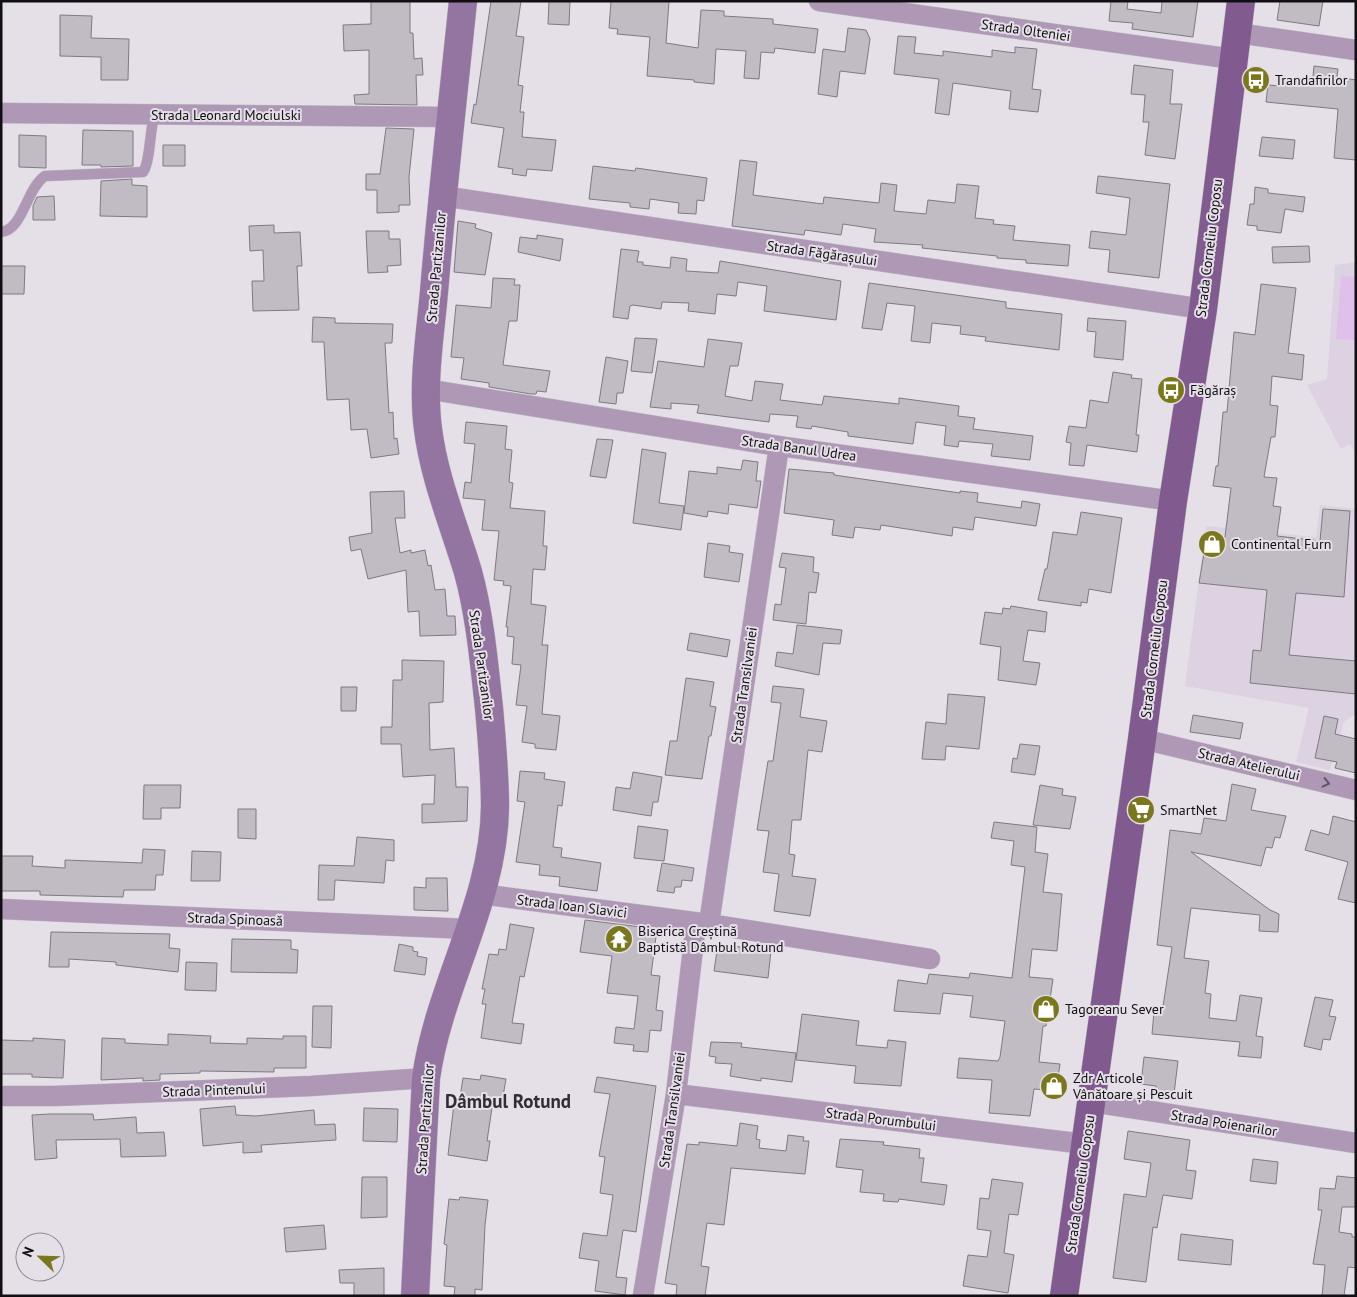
<svg xmlns="http://www.w3.org/2000/svg" width="1357" height="1297" font-family="'PT Sans',sans-serif">
	<style>
		.built { fill: #ddd2e1 }
		.green { fill: #dfc0eb }
		.building { fill: #c1bbc3; stroke: #7f7981 }
		.lines { fill: none; stroke-linecap: round; stroke-linejoin: round }
		.lane-casing { stroke: #bfbac1; stroke-width: 11 }
		.street-casing { stroke: #bfbac1; stroke-width: 21 }
		.secondary-casing { stroke: #bfbac1; stroke-width: 29 }
		.primary-casing { stroke: #bfbac1; stroke-width: 29 }
		.lane { stroke: #ae98b6; stroke-width: 10 }
		.street { stroke: #ae98b6; stroke-width: 20 }
		.secondary { stroke: #9474a0; stroke-width: 28 }
		.primary { stroke: #815a8f; stroke-width: 28 }
		.oneway { stroke: #605464 }
		.labels { text-anchor: middle; dominant-baseline: central; stroke-width: 4; stroke-linejoin: round; paint-order: stroke }
		.street-label { font-size: 14px; fill: #110f12; stroke: #e5dfe8 }
		.poi-label { font-size: 14px; fill: #110f12; stroke: #e5dfe8; text-anchor: start }
		.district-label { font-size: 19px; font-weight: bold; fill: #322d34; stroke: #e5dfe8 }
	</style>
	<rect width="100%" height="100%" fill="#e5dfe8"/>
	<path class="built" d="M1356,262V454L1350,444L1341,449L1307,385L1327,379L1335,265Z
		M1320,505L1356,509V713L1344,722L1330,770L1296,762L1309,708L1185,686L1206,526L1316,537Z"/>
	<path class="green" d="M1341,276L1356,277V340L1336,339Z"/>
	<path class="building" d="M371,1H410V33H413L414,59L422,58L423,75H416L417,105L355,104L354,95L369,94V50L344,51L343,25L371,24Z
		M491,1H521L516,36L524,37L518,85L523,86L520,112H524L522,137L556,140L552,171L527,169L526,176L512,174L513,169L498,167L504,128L471,123L474,104L476,105Z
		M549,1H570L569,25L548,24Z
		M611,1H669L666,43L698,48L701,10L724,11V16L773,19V24L818,29L815,53L775,48L774,53L761,52L759,79L744,78L746,51L716,49L714,84L694,82V80L647,76L650,37L617,34L618,29L609,28Z
		M1111,1H1128L1127,9L1161,13L1162,1H1198L1193,37L1132,29L1133,23L1109,21Z
		M1280,1H1323L1319,26L1277,20Z
		M60,15L92,16L91,38L129,39L128,80H101V57L60,56Z
		M848,28L866,30L870,39L865,74L840,71L837,97L818,94L823,49L845,52Z
		M898,36L916,37L914,53L943,56V51L992,57V50L1015,53V47L1037,49L1032,89L1041,90L1038,112L1009,109L1011,91L953,83L949,115L935,113L939,79L894,74Z
		M1134,65L1173,70L1170,104H1182L1175,159L1145,155L1149,122H1143L1145,95L1131,94Z
		M1314,66L1338,69L1337,77L1356,80V160L1334,158L1338,109L1266,102L1268,85L1282,86L1283,83L1312,86Z
		M386,128L414,129L409,177L410,205H399V212L377,213V190H366V174H380Z
		M83,130L133,131V166L101,167V165H82Z
		M19,135L46,136V168L19,167Z
		M1262,137L1295,140L1293,159L1259,156Z
		M163,145H185V166H163Z
		M740,160L757,162L753,195L823,204L824,197L879,203L881,183L897,185L894,211L926,214L928,200L955,203L957,184L979,186L975,218L994,220L993,224L1015,226L1013,240L1070,245L1068,266L1026,263V260L997,258V256L922,248L923,245L874,242L876,229L843,224L841,235L805,230L804,235L732,226Z
		M593,166L635,171L636,168L707,178L704,201L697,200L696,214L678,213L679,203L650,199L649,209L630,207V203L589,199Z
		M1098,176L1170,184L1159,278L1108,272L1110,250L1089,248L1091,231L1126,235L1130,198L1096,193Z
		M132,179V185L147,186V217L100,216L101,181Z
		M1255,187L1268,189V193L1305,197L1303,212L1285,209L1281,233L1257,230V226L1247,225L1250,204H1254Z
		M54,196L55,220H33V206L37,197Z
		M458,221L476,224L475,228L492,233L485,275L454,272Z
		M274,225V233L300,232L302,266H297L299,310L253,311L252,281H264L263,250L250,251L249,226Z
		M366,231H389V239H400L401,265L387,266L388,272L368,273Z
		M537,235L563,239L560,261L518,252L520,237L537,239Z
		M1309,246L1310,262L1273,263L1272,247Z
		M621,249L639,251L637,262H643V265L670,268L671,257L687,259L686,271L718,273L720,261L841,281L836,320L764,311L767,286L738,282L736,296L717,294L715,314L688,311L689,303L662,302L661,309L633,305L630,306L628,319L613,317Z
		M1,266H25L24,294H1Z
		M493,278L515,279L514,285H520L517,321H509L503,365L550,371L546,392L537,391L536,394H531L489,387V383L461,379L464,358L451,357L456,305L491,308Z
		M869,283L1006,302V308L1062,314L1059,350L985,341L986,337L960,334L961,326L932,323L930,343L911,341L915,306L887,303L882,330L862,328Z
		M1261,284L1296,288L1288,353L1304,355L1302,380L1272,376L1270,405L1278,406L1275,437H1271L1264,477L1277,478L1273,506L1281,507L1277,536L1320,541L1323,509L1350,511L1344,597L1296,593L1289,655L1356,661V694L1250,683L1253,650L1261,651L1267,590L1199,583L1207,535L1225,537L1231,488L1213,486L1216,466H1218L1223,412H1227L1234,332L1255,335Z
		M313,317L335,318V323L393,324L392,343H385L389,413L393,412L394,439L397,438L399,454L371,458L367,429L351,430L349,399L327,400L324,342H312Z
		M1088,318L1126,321L1123,360L1094,357L1096,332L1087,331Z
		M635,338L657,339L652,373L631,371Z
		M708,339L742,343L738,366H730L725,396L752,401L755,381L783,384L780,400L822,405L824,396L899,404V398L959,406L958,416L975,418L973,429L1033,436L1030,460L991,456L993,444L959,441L958,447L944,445L946,426L916,422L913,444L848,436V432L812,426L811,429L796,427L798,416L770,414L769,422L697,413L699,405L671,403V409L650,407L658,361L704,367Z
		M606,357L628,361L623,393H617L616,404L599,402Z
		M1113,372L1132,375L1131,378L1142,379L1136,435H1139L1137,452L1087,445L1084,466L1069,465L1071,443L1066,442L1069,426L1086,428L1090,400L1108,403Z
		M466,422L507,426L505,449L512,450L509,482L513,483L510,508L545,511L543,546H547L545,570L533,569L531,604L546,606L542,645H548L542,714L560,716L556,750L535,748V744L522,742L527,706L516,705L521,665L512,664L514,637L507,636L508,627H506L511,586L503,585L504,581L494,580L499,531L482,530L485,500L463,498L465,482L471,483L475,444L464,443Z
		M597,439L613,440L606,478L590,476Z
		M642,449L666,453L659,503L684,506L681,530L633,523Z
		M743,460L758,462L756,481H761L757,508L729,504L728,514L708,511L707,517L684,513L689,471L717,474V467L741,470Z
		M789,469L834,473V475L960,493V491L978,493L977,502L1021,508L1022,501L1040,504L1036,526L975,517L973,530L953,527L952,536L881,525L880,530L855,527L853,538L832,535L834,520L784,513Z
		M404,491L405,518H395L400,553L411,550V553L425,550L428,566L431,565L435,590L445,589L447,616H455L456,635L420,636L419,611L408,612L406,570L368,579L361,549L351,551L349,537L372,533L370,492Z
		M1081,512L1122,518L1111,593L1089,589L1087,603L1081,602V606L1038,600L1045,569H1047L1053,532L1077,535Z
		M708,543L730,546L729,552L743,554L739,582L704,577Z
		M782,553L814,557L813,572L819,573L816,593L809,592L806,624L773,620L775,604L781,605L786,568L779,567Z
		M1011,606L1047,612L1045,632L1028,630L1023,661L1040,663L1036,685L998,680L1001,647L980,644L985,612L1002,614L1003,608L1010,609Z
		M797,625L842,630L840,644L823,643L819,675L775,666L777,652L793,654Z
		M690,633L730,640L727,657L687,650Z
		M402,660L444,661L443,702L429,703L430,750L454,748L456,787H468L467,821L422,823V804H434L435,775L403,777L401,744H381V727H392L393,680H402Z
		M686,678L714,682L710,706L716,707L711,736H709L702,779L665,775L670,741H677Z
		M773,686L804,689L800,717L827,721L822,752L808,750L801,820H792L789,854L795,855L792,876L816,879L810,916L774,911L779,874L763,872L769,831L757,830L768,761H773L781,703L771,702Z
		M341,687H357L356,711H341Z
		M948,694L985,697L979,749L946,746L945,760L922,759L926,722L946,724Z
		M1193,715L1243,723L1240,739L1190,732Z
		M1324,716L1338,719L1335,734L1356,739V773L1335,768L1337,762L1315,758Z
		M1020,744L1040,746L1035,775L1011,772L1013,758L1017,759Z
		M520,771L545,773L544,779L565,782L562,806L558,805L553,847L562,848L561,857L601,863L597,891L559,886L560,877L539,875L540,865L516,862L525,802L517,801Z
		M633,772L662,777L658,802H653L651,816L613,810L616,787L630,789Z
		M1232,784L1256,789L1251,810L1286,816L1280,838L1275,837L1272,848L1266,847L1261,866L1191,852L1270,910L1279,914L1278,932L1259,931L1260,915L1191,908L1184,958L1209,961L1205,993L1211,994L1209,1018L1236,1021L1240,995L1262,998L1256,1036L1263,1037L1261,1058L1238,1056L1240,1042L1152,1034L1154,1012L1162,1013L1172,947L1157,945L1170,830L1201,834L1204,818L1226,821Z
		M144,785H181L180,808H161V819H143Z
		M1040,785L1063,789L1062,795L1076,797L1070,829L1033,825Z
		M238,809H256V839L238,838Z
		M1333,816L1356,822V903L1338,899L1348,862L1305,850L1311,830L1329,835Z
		M994,822L1037,827L1035,852L1048,854L1043,892L1062,894L1057,951L1032,949L1029,977L1053,979L1046,1026H1043L1039,1062L1060,1064L1056,1091L1034,1089L1030,1116L989,1113L992,1080L957,1078L959,1058L998,1061L1000,1057L1005,1021L970,1017L973,996L943,993L940,1014L894,1011L898,980L927,984L929,974L969,978L970,973L1012,978L1025,867L1011,865L1014,841L991,838Z
		M638,826L668,830L664,861L634,858Z
		M357,837L394,840V861L386,860L384,883L335,880L334,900H318L319,865L354,866Z
		M143,849L165,850L163,875H156L155,890H124L123,897L40,895V891H1V856H33L32,866L65,868V860L142,863Z
		M192,851L221,852L220,881H191Z
		M662,863L694,868L692,881L682,880L681,887H675L674,893L657,891Z
		M426,878H447L448,911L414,910V887L426,888Z
		M585,920L657,929L651,975L660,976L656,1010L663,1011L661,1031L650,1030L648,1052L633,1051L634,1045L614,1043L616,1027L634,1029L638,996L607,993L612,956L580,952Z
		M510,924L534,928L524,977L520,976L512,1023L524,1024L521,1044L481,1038L486,1004H482L485,989H482L489,954L498,955L499,949L506,950Z
		M51,932L170,934L169,948L180,949L178,972L116,965V962L69,959V967H49Z
		M232,939L291,940V949L298,950L297,973L231,972Z
		M399,944L413,947V951L418,952L417,956L427,958L425,975L394,971Z
		M718,944L771,951L768,978L714,971Z
		M186,962L217,963L216,991L185,990Z
		M1315,997L1333,1000L1329,1016L1336,1017L1330,1040L1323,1039L1321,1050L1304,1046Z
		M313,1006H332L331,1048L312,1047Z
		M802,1014L859,1021L856,1045L887,1048L888,1040L906,1042L901,1086L854,1083L856,1066L796,1060Z
		M168,1034L211,1036L210,1043L247,1044V1038L283,1039V1036H306V1068H274V1072L200,1071V1073L160,1074V1080L143,1081V1078L101,1080L102,1038L125,1039V1043L168,1045Z
		M33,1038L65,1040L63,1078L32,1077V1074H1V1040L33,1041Z
		M711,1042L742,1043L741,1047L796,1053L792,1082L761,1078V1081L730,1076L732,1064L715,1063L716,1057L709,1056Z
		M1144,1057L1178,1061L1174,1094L1156,1092V1086L1141,1084Z
		M481,1075L506,1079L502,1102L493,1101L487,1141H490L487,1161L448,1155L454,1103L459,1104L463,1078L480,1080Z
		M597,1077L656,1086L636,1232L623,1230L616,1277L627,1278L625,1295L595,1291L599,1261L579,1258L583,1233L607,1236L613,1195L600,1193L605,1157L599,1156L610,1094L594,1092Z
		M235,1106L236,1115L256,1116L314,1110L315,1125L335,1124L336,1140L261,1145L262,1152L243,1153V1142L203,1146L200,1109Z
		M364,1108L398,1109L397,1142L363,1141Z
		M49,1114H93L94,1120L136,1117L137,1133L164,1132L166,1156L121,1157L120,1139L56,1140L57,1158L35,1160L32,1115Z
		M740,1123L758,1126L756,1139L760,1140L759,1148L786,1151L788,1135L804,1137L803,1141H809L805,1174L731,1168L724,1225L707,1223L701,1266L709,1267L705,1296H676L677,1285L665,1283L687,1144L699,1145V1142L737,1146Z
		M1128,1131L1190,1140L1186,1170L1196,1171L1192,1199L1163,1195L1157,1228L1153,1227L1146,1282L1113,1278L1124,1194L1146,1197L1151,1163L1124,1159Z
		M840,1139L884,1142L883,1145L920,1149L919,1158H924L921,1182L947,1185L944,1205L899,1199L898,1202L883,1201L884,1194L860,1192L863,1170L836,1167Z
		M1253,1159L1278,1162L1276,1184L1250,1181Z
		M1337,1176L1356,1178V1207H1342L1339,1232L1352,1234V1237H1356V1268L1348,1267L1344,1296H1322L1325,1265L1313,1264L1322,1210H1318L1320,1188L1335,1189Z
		M362,1177H387V1217L361,1218Z
		M992,1179L1023,1183L1018,1215L1009,1214L1004,1253L1014,1255L1008,1293L963,1286L968,1255L987,1257L991,1231L977,1229L980,1198L989,1199Z
		M460,1197L488,1200L485,1225L482,1290L475,1289V1296H454L455,1287L444,1286L447,1245L444,1244L449,1199L459,1200Z
		M324,1225L326,1249L286,1252L284,1228Z
		M1181,1234L1233,1240L1231,1265L1178,1260Z
		M384,1268V1296H354V1283H340L339,1270Z"/>
	<g class="lines">
		<g class="lane-casing">
			<path id="lane" d="M1,232C23,230 26,189 45,176L143,172C150,163 150,130 154,116"/>
		</g>
		<g class="street-casing">
			<path id="street" d="M819,1L1233,59
				M1237,33L1356,50
				M1,113L451,117
				M442,196L1203,309
				M426,389L779,446L1173,501
				M1142,739L1356,790
				M481,894L709,924L930,959
				M1,909L469,929
				M709,924L779,446
				M676,1094L1085,1144
				M1,1096H55L311,1086L426,1078
				M1092,1102L1356,1143
				M643,1296L676,1094L696,923"/>
		</g>
		<g class="secondary-casing">
			<path id="secondary" d="M415,1296L426,1078C439,985 494,902 495,807C495,774 492,741 489,708C484,663 480,616 468,572C454,525 434,478 428,429C422,384 430,337 434,292C442,195 453,98 463,1"/>
		</g>
		<g class="primary-casing">
			<path id="primary" d="M1064,1296L1142,739L1173,501L1203,309L1241,1"/>
		</g>
		<use href="#lane" class="lane"/>
		<use href="#street" class="street"/>
		<use href="#secondary" class="secondary"/>
		<use href="#primary" class="primary"/>
	</g>
	<defs><path id="oneway-chevron" d="M-2-3.5L2.5 0L-2 3.5" fill="none" stroke-width="1.6" stroke-linecap="round" stroke-linejoin="round" transform="scale(1.25)"/></defs>
	<use class="oneway" href="#oneway-chevron" transform="translate(1326 783) rotate(13)"/>
	<defs>
		<g id="bus-disc" transform="scale(1.4375)"><circle r="9.5" fill="#7b771c" stroke="#e5dfe8"/><path d="M-5-6H5V4H4V6H2V4H-2V6H-4V4H-5ZM-3.5-4V0h7V-4ZM-3.5 1.2v1.5H-2V1.2ZM2 1.2v1.5H3.5V1.2Z" fill="#fff"/></g>
		<g id="shop-disc" transform="scale(1.4375)"><circle r="9.5" fill="#7b771c" stroke="#e5dfe8"/><path d="M-5-2.5h2.3a2.7 3.5 0 0 1 5.4 0H5L5.5 6h-11ZM-1.5-2.5h3a1.5 2.3 0 0 0-3 0Z" fill="#fff"/></g>
		<g id="supermarket-disc" transform="scale(1.4375)"><circle r="9.5" fill="#7b771c" stroke="#e5dfe8"/><path d="M-6-5.5h2.5l.6 2H6L4.5 2H-2.5L-4.4-4H-6ZM-1.5 3.2a1.3 1.3 0 1 0 .1 0ZM3 3.2a1.3 1.3 0 1 0 .1 0Z" fill="#fff"/></g>
		<g id="temple-disc" transform="scale(1.4375)"><circle r="9.5" fill="#7b771c" stroke="#e5dfe8"/><path d="M0-6L5-2H3V0L6.5 2.5H4V6H1.5V3h-3V6H-4V2.5H-6.5L-3 0V-2H-5Z" fill="#fff"/></g>
	</defs>
	<g fill-rule="evenodd">
		<use href="#bus-disc" x="1256" y="80"/>
		<use href="#bus-disc" x="1171" y="390"/>
		<use href="#shop-disc" x="1212" y="544"/>
		<use href="#supermarket-disc" x="1141" y="810"/>
		<use href="#temple-disc" x="619" y="939"/>
		<use href="#shop-disc" x="1046" y="1009"/>
		<use href="#shop-disc" x="1054" y="1086"/>
	</g>
	<g class="labels">
		<g class="street-label">
			<text transform="translate(1026 30) rotate(8)">Strada Olteniei</text>
			<text x="226" y="115">Strada Leonard Mociulski</text>
			<text transform="translate(1209 248) rotate(-83)">Strada Corneliu Coposu</text>
			<text transform="translate(822 253) rotate(8)">Strada Făgărașului</text>
			<text transform="translate(436 267) rotate(-85)">Strada Partizanilor</text>
			<text transform="translate(799 448) rotate(8)">Strada Banul Udrea</text>
			<text transform="translate(1154 649) rotate(-83)">Strada Corneliu Coposu</text>
			<text transform="translate(482 665) rotate(82)">Strada Partizanilor</text>
			<text transform="translate(744 685) rotate(-82)">Strada Transilvaniei</text>
			<text transform="translate(1249 764) rotate(13)">Strada Atelierului</text>
			<text transform="translate(572 906) rotate(7)">Strada Ioan Slavici</text>
			<text transform="translate(235 919) rotate(2)">Strada Spinoasă</text>
			<text transform="translate(214 1090) rotate(-2)">Strada Pintenului</text>
			<text transform="translate(672 1110) rotate(-82)">Strada Transilvaniei</text>
			<text transform="translate(425 1119) rotate(-86)">Strada Partizanilor</text>
			<text transform="translate(881 1119) rotate(7)">Strada Porumbului</text>
			<text transform="translate(1224 1123) rotate(9)">Strada Poienarilor</text>
			<text transform="translate(1080 1184) rotate(-82)">Strada Corneliu Coposu</text>
		</g>
		<g class="poi-label">
			<text x="1275" y="80">Trandafirilor</text>
			<text x="1190" y="390">Făgăraș</text>
			<text x="1231" y="544">Continental Furn</text>
			<text x="1160" y="810">SmartNet</text>
			<text x="638" y="931">Biserica Creștină<tspan x="638" dy="16">Baptistă Dâmbul Rotund</tspan></text>
			<text x="1065" y="1009">Tagoreanu Sever</text>
			<text x="1073" y="1078">Zdr Articole<tspan x="1073" dy="16">Vânătoare și Pescuit</tspan></text>
		</g>
		<g class="district-label">
			<text x="508" y="1101">Dâmbul Rotund</text>
		</g>
	</g>
	<rect width="1357" height="1297" fill="none" stroke="#110f12" stroke-width="5"/>
	<g transform="translate(40 1257) rotate(293)"><circle r="24" fill="#e5dfe8" stroke="#908c92"/>
	<path d="M0-4L9 19L0 12L-9 19Z" fill="#7b771c"/>
	<text y="-8" font-size="14" font-weight="bold" text-anchor="middle" fill="#110f12">N</text>
	</g>
</svg>
